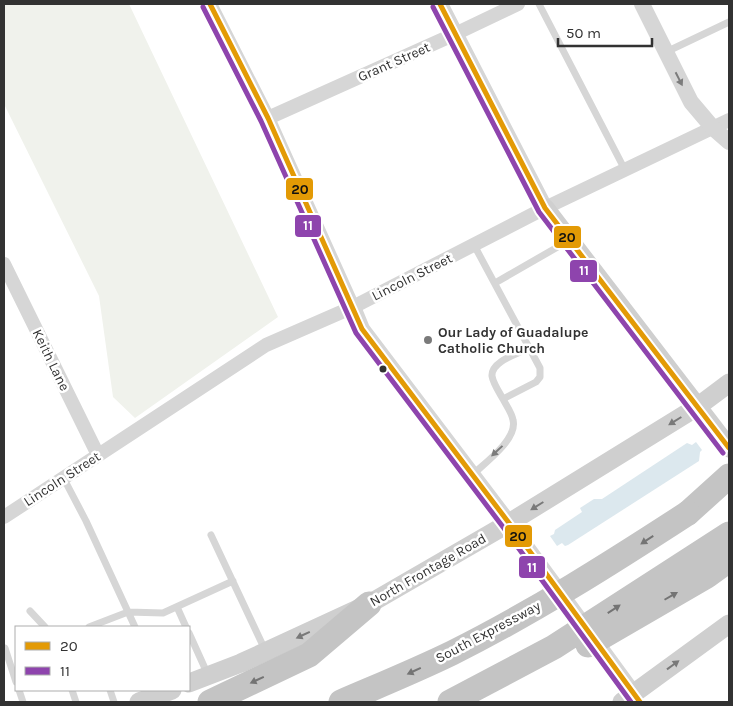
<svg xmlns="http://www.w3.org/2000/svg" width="733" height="706" font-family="Karla,sans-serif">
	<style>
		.green { fill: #f0f2ec }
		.water { fill: #dce8ee }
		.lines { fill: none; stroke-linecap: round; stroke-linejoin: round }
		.service { stroke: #d6d6d6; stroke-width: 7 }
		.minor { stroke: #d6d6d6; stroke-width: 14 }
		.tertiary { stroke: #d6d6d6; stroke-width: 16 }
		.secondary { stroke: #cfcfcf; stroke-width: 19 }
		.motorway { stroke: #c4c4c4; stroke-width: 25 }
		.motorway-bridge { stroke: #c4c4c4; stroke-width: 25 }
		.bus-1-casing { stroke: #fff; stroke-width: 9 }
		.bus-2-casing { stroke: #fff; stroke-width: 9 }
		.bus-1 { stroke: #e39a05; stroke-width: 5 }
		.bus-2 { stroke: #8e44ad; stroke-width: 5 }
		.oneway { fill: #7c7c7c }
		.oneway2 { fill: #797979 }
		.oneway3 { fill: #747474 }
		.poi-dot { fill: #7a7a7a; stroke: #fff; stroke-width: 2 }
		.bus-dot { fill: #323232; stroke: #fff; stroke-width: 2 }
		.labels { text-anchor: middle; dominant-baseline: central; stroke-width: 5; stroke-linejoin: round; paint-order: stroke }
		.street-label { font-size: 14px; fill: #323232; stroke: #fff }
		.poi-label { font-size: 14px; font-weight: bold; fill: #323232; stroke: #fff; text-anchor: start }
		.line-badge { stroke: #fff; stroke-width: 2 }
		.badge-label { font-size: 14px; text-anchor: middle; font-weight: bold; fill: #fff }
		.pale-badge-label { font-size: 14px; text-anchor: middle; font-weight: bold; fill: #111 }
	</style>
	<rect width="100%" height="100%" fill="#fff"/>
	<path class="green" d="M4,4H129L278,317L135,418L113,397L99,296L4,104Z"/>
	<path class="water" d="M696,442L702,450L700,452L699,461L568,545L565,546L562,543L557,546L550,536L554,534L555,530L582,512L580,508L594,499H602L687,443L692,445Z"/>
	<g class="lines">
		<path class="service" d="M539,4L625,170
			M666,52L729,22
			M495,283L568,241
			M503,399C499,392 493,383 492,376C491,361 518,354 529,348
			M472,475C485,463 518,439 513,420C512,413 506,405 503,399L536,382L540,377V368L474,245
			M63,477L86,521L135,627
			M211,535L266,652
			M177,607L186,627
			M30,611L45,627
			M89,627L128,612L163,613L233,581
			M189,633L208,675
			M5,648L16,682
			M19,690L23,702
			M72,690L76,702
			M110,690L114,702"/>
		<path class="minor" d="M210,4L268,118L353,307
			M268,118L455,34L518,4
			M4,264L98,455
			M4,517L266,345L353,307L545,208L729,120"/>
		<path class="tertiary" d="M440,4L545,208
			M642,4L691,102L713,128L729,142
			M353,307L362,329L509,523L634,694"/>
		<path class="secondary" d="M545,208L729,448
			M189,683L241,663L369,604L509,523L697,407L729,383
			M139,702L172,690
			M622,702L729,624"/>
		<path class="motorway" d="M688,513L729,476
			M210,702L309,655L369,604"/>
		<path class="motorway-bridge" d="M588,645L707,576L729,560
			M341,702C378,686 415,671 452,653C534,612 611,563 688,513
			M450,702L554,647L729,534"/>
		<g class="bus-1-casing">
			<path id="bus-1" d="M210,4L268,118L362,329L509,523L640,702
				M440,4L545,208L729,448"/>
		</g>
		<g class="bus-2-casing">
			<path id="bus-2" d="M203,7L261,121L356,333L503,527L631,702
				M433,7L539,212L723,453"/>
		</g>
		<use href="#bus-1" class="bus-1"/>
		<use href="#bus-2" class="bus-2"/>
	</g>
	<defs><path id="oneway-solid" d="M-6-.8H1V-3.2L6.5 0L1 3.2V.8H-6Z" transform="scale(1.25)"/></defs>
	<g class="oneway">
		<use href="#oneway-solid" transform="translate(679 79) rotate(63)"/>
		<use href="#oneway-solid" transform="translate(497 451) rotate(137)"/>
	</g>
	<g class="oneway2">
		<use href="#oneway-solid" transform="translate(675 421) rotate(148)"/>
		<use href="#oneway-solid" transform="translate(537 506) rotate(148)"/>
		<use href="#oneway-solid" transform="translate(303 635) rotate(155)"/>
		<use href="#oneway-solid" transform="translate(673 665) rotate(-36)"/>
	</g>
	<g class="oneway3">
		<use href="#oneway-solid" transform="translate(647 540) rotate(147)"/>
		<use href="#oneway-solid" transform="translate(671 596) rotate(-30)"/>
		<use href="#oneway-solid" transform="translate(614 609) rotate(-33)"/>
		<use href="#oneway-solid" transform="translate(414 671) rotate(155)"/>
		<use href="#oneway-solid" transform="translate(257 680) rotate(155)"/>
	</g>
	<circle class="poi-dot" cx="428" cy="340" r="5"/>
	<circle class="bus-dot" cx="383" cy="369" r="4.5"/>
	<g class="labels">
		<g class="street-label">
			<text transform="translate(394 62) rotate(-24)">Grant Street</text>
			<text transform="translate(412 277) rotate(-27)">Lincoln Street</text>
			<text transform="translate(51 360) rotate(64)">Keith Lane</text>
			<text transform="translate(62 479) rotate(-33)">Lincoln Street</text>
			<text transform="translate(428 570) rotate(-30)">North Frontage Road</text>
			<text transform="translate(488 632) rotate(-28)">South Expressway</text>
		</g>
		<g class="poi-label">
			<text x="438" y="332">Our Lady of Guadalupe<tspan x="438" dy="16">Catholic Church</tspan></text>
		</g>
	</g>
	<g class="line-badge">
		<rect x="285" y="177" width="29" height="24" rx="5" fill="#e39a05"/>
		<rect x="294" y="214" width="28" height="24" rx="5" fill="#8e44ad"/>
		<rect x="553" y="225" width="29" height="24" rx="5" fill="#e39a05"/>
		<rect x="569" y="259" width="29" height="24" rx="5" fill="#8e44ad"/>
		<rect x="504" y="524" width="29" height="24" rx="5" fill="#e39a05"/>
		<rect x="518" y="555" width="28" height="24" rx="5" fill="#8e44ad"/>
	</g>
	<g class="badge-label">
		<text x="308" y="230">11</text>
		<text x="584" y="275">11</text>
		<text x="532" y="572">11</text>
	</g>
	<g class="pale-badge-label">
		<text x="300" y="194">20</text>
		<text x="567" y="242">20</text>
		<text x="518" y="541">20</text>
	</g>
	<rect width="733" height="706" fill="none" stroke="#323232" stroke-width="10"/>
	<rect x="15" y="626" width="175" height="65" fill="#ffffff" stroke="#adadad"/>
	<rect x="25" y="642" width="25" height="8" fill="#e39a05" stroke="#adadad"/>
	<text x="60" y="651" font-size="15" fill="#323232">20</text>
	<rect x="25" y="667" width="25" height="8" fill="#8e44ad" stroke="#adadad"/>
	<text x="60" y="676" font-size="15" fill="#323232">11</text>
	<path d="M558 38v8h94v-8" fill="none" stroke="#323232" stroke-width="2.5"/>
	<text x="566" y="38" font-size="15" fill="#323232" stroke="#ffffff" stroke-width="4" paint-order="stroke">50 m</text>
</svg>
